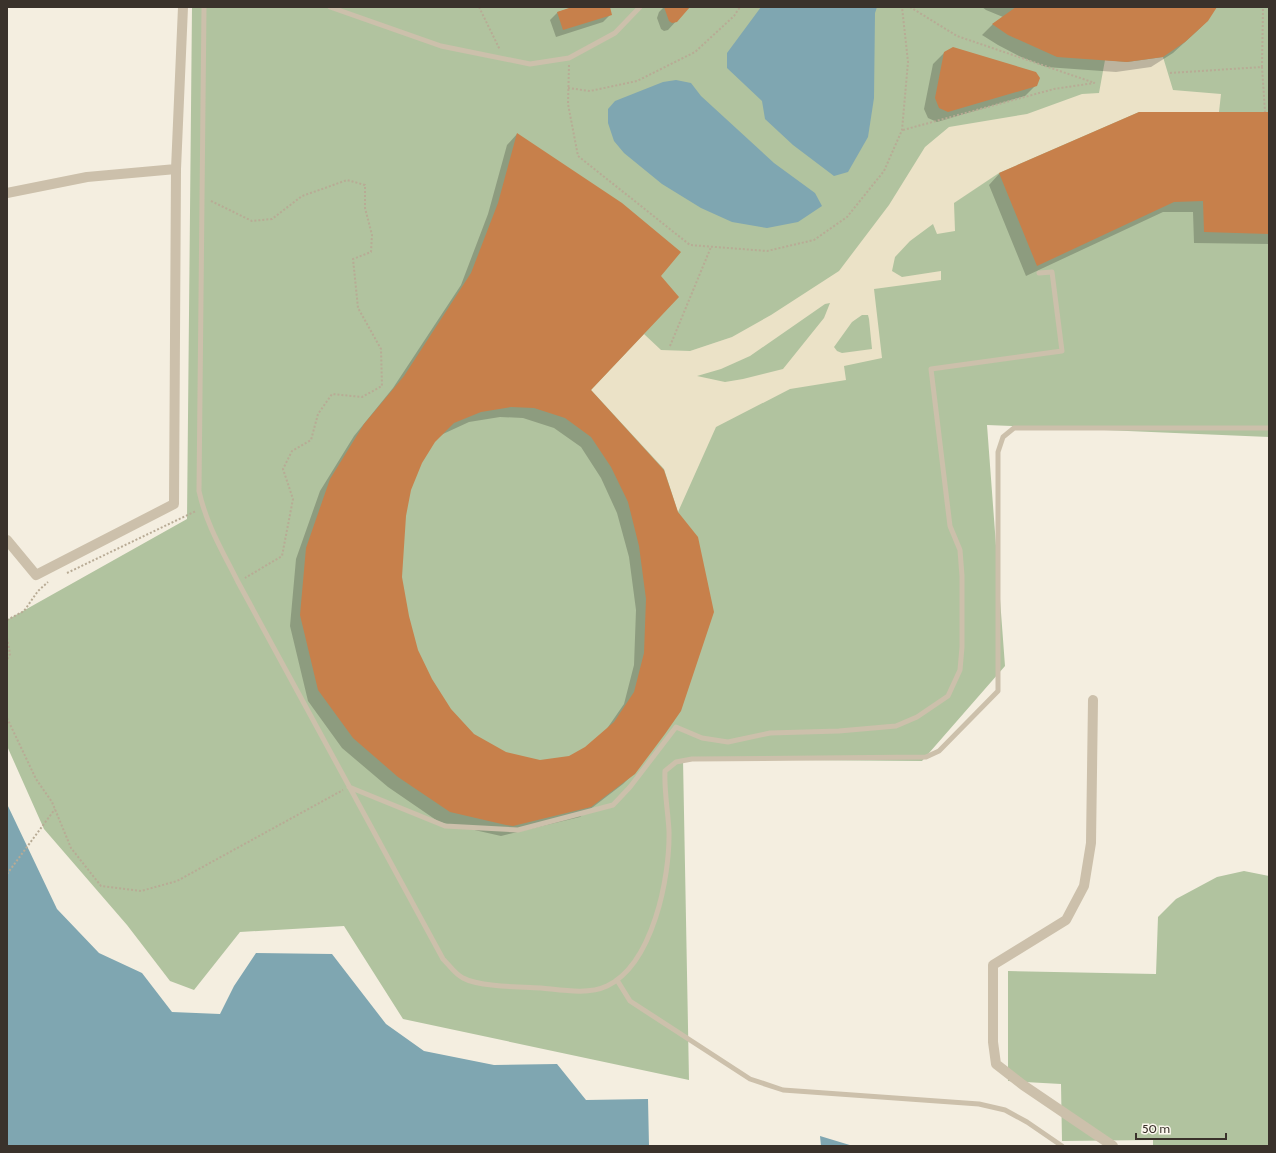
<svg xmlns="http://www.w3.org/2000/svg" width="1276" height="1153" font-family="Cabin,sans-serif">
	<style>
		.green { fill: #b1c39f }
		.plaza { fill: #ebe2c7; fill-rule: evenodd }
		.water { fill: #7fa6b1 }
		.shadow { fill: #0003; fill-rule: evenodd }
		.building { fill: #c7804b; fill-rule: evenodd }
		.lines { fill: none; stroke-linecap: round; stroke-linejoin: round }
		.path { stroke: #b8ab95; stroke-width: 2; stroke-dasharray: 2 2; stroke-linecap: butt }
		.service { stroke: #ccc0ab; stroke-width: 5 }
		.minor { stroke: #ccc0ab; stroke-width: 10 }
	</style>
	<rect width="100%" height="100%" fill="#f4eee0"/>
	<path class="green" d="M192,7H1269V437L987,425L1005,666L922,761L683,759L689,1080L403,1019L344,926L240,932L194,990L170,981L127,925L44,829L7,746V620L187,519Z
		M1244,871L1269,876V1146H1153V1140L1062,1141L1061,1084L1008,1081V971L1156,974L1158,917L1176,899L1217,877Z"/>
	<path class="plaza" d="M1163,57L1173,90L1221,94L1219,112H1139L999,173L954,203L955,231L937,234L933,224L910,241L895,257L892,271L902,277L941,271V280L874,289L882,358L844,366L846,380L790,389L716,427L678,512L664,469L591,390L644,334L661,350L690,351L732,337L771,315L839,271L889,205L925,147L949,127L1027,114L1082,94L1099,93L1105,60L1127,62ZM830,303L824,318L783,369L743,379L725,382L697,376L721,369L750,356L825,304ZM862,315H868L869,319L872,349L842,353L837,351L834,347L852,322Z"/>
	<path class="water" d="M761,7H877L875,13L874,98L868,137L848,172L834,176L793,145L765,119L762,101L727,68V53Z
		M676,80L691,83L701,96L774,163L815,193L822,206L798,222L767,228L732,222L701,208L662,184L624,153L614,141L608,123V109L615,101L663,82Z
		M7,804L57,909L99,953L142,973L172,1012L220,1014L234,986L256,953L332,954L386,1024L424,1051L494,1065L557,1064L586,1100L648,1099L649,1146H7Z
		M820,1136L853,1146H821Z"/>
	<path class="shadow" d="M575,7H609L611,14L603,22L556,37L550,20L558,12Z
		M664,7H689L668,30L664,31L661,29L657,18L659,12Z
		M982,7H1216L1207,21L1196,32L1173,53L1151,67L1116,72L1046,67L1021,57L998,45L982,35L993,24L1003,17L986,10Z
		M944,53L1036,85L1025,96L937,122L928,118L924,109L933,64Z
		M1139,113H1269V244L1194,243L1193,212H1163L1026,276L989,185L999,174Z
		M517,134L659,276L590,390L663,470L634,773L623,784L580,817L501,836L439,822L388,787L342,748L308,701L290,626L296,559L320,491L354,436L393,388L461,285L488,214L507,145ZM500,417L523,418L554,428L581,447L601,478L617,513L629,557L636,610L634,665L624,704L606,730L586,748L570,757L540,761L506,753L474,735L450,709L431,679L417,650L408,616L401,577L405,516L410,490L421,462L433,442L443,434L469,422Z"/>
	<path class="building" d="M572,7H610L612,15L563,30L557,12Z
		M664,7H690L677,22L672,23L669,21Z
		M1016,7H1217L1208,21L1185,42L1163,57L1127,62L1057,57L1008,35L992,24Z
		M953,47L1036,72L1040,78L1037,86L948,112L939,108L935,98L944,52Z
		M1139,112H1269V234L1204,232L1203,201L1174,202L1037,266L999,173Z
		M517,133L622,203L681,252L661,276L679,297L591,390L664,470L678,512L698,537L714,612L681,711L665,734L635,774L591,807L513,826L506,825L450,812L398,777L353,738L318,690L300,615L306,548L330,479L364,424L404,376L471,273L498,203ZM511,407L534,408L565,418L591,437L611,467L628,502L639,546L646,599L644,653L634,692L614,722L585,747L569,756L540,760L506,752L474,734L451,709L432,679L418,650L409,616L402,577L406,516L411,490L422,463L435,442L454,423L481,412Z"/>
	<g class="lines">
		<path class="path" d="M479,7L500,50
			M910,7L957,36L1095,83
			M569,65L568,104L578,156L690,245L767,251L814,240L847,217L884,171L902,130L908,62L902,7
			M1262,67L1263,7
			M1170,73L1262,67L1265,112
			M568,88L590,91L637,81L695,52L734,16L740,7
			M903,130L1054,89L1094,83
			M211,201L252,221L272,219L302,196L325,188L347,180L365,185V208L372,235L371,252L353,259L358,308L381,349L382,386L362,397L332,394L318,414L311,440L292,451L283,469L293,499L282,556L245,578
			M670,346L711,247
			M67,573L196,511
			M7,620L24,611L38,591L48,582
			M7,638L10,654L7,660
			M7,718L36,779L52,802L71,848L101,886L141,891L177,881L343,790
			M7,874L55,809"/>
		<path class="service" d="M204,7L199,491C206,524 223,552 238,582L443,959C449,965 456,975 463,978C479,987 522,987 541,988C562,990 588,995 607,986C653,964 670,877 669,831C668,811 664,791 665,771L676,762L692,759L926,757L939,751L998,691V452L1003,437L1014,428H1269
			M330,7L441,46L530,64L569,58L615,33L640,7
			M349,787L445,826L518,830L613,805L630,787L676,727L702,738L728,742L770,733L839,731L896,726L917,717L948,696L960,670L962,647V576L960,550L950,526L931,369L1062,351L1052,272L1039,273
			M617,980L630,1001L750,1079L783,1090L979,1104L1005,1110L1027,1122L1062,1146"/>
		<path class="minor" d="M7,193L87,177L176,169
			M7,540L36,575L174,504L176,169L183,7
			M1093,700L1091,843L1084,886L1066,920L993,965V1042L996,1064L1023,1085L1113,1146"/>
	</g>
	<rect width="1276" height="1153" fill="none" stroke="#3a322b" stroke-width="16"/>
	<path d="M1136 1133v6h90v-6" fill="none" stroke="#3a322b" stroke-width="2"/>
	<text x="1142" y="1133" font-size="12" fill="#3a322b" stroke="#fbf7ed" stroke-width="3" paint-order="stroke">50 m</text>
</svg>
